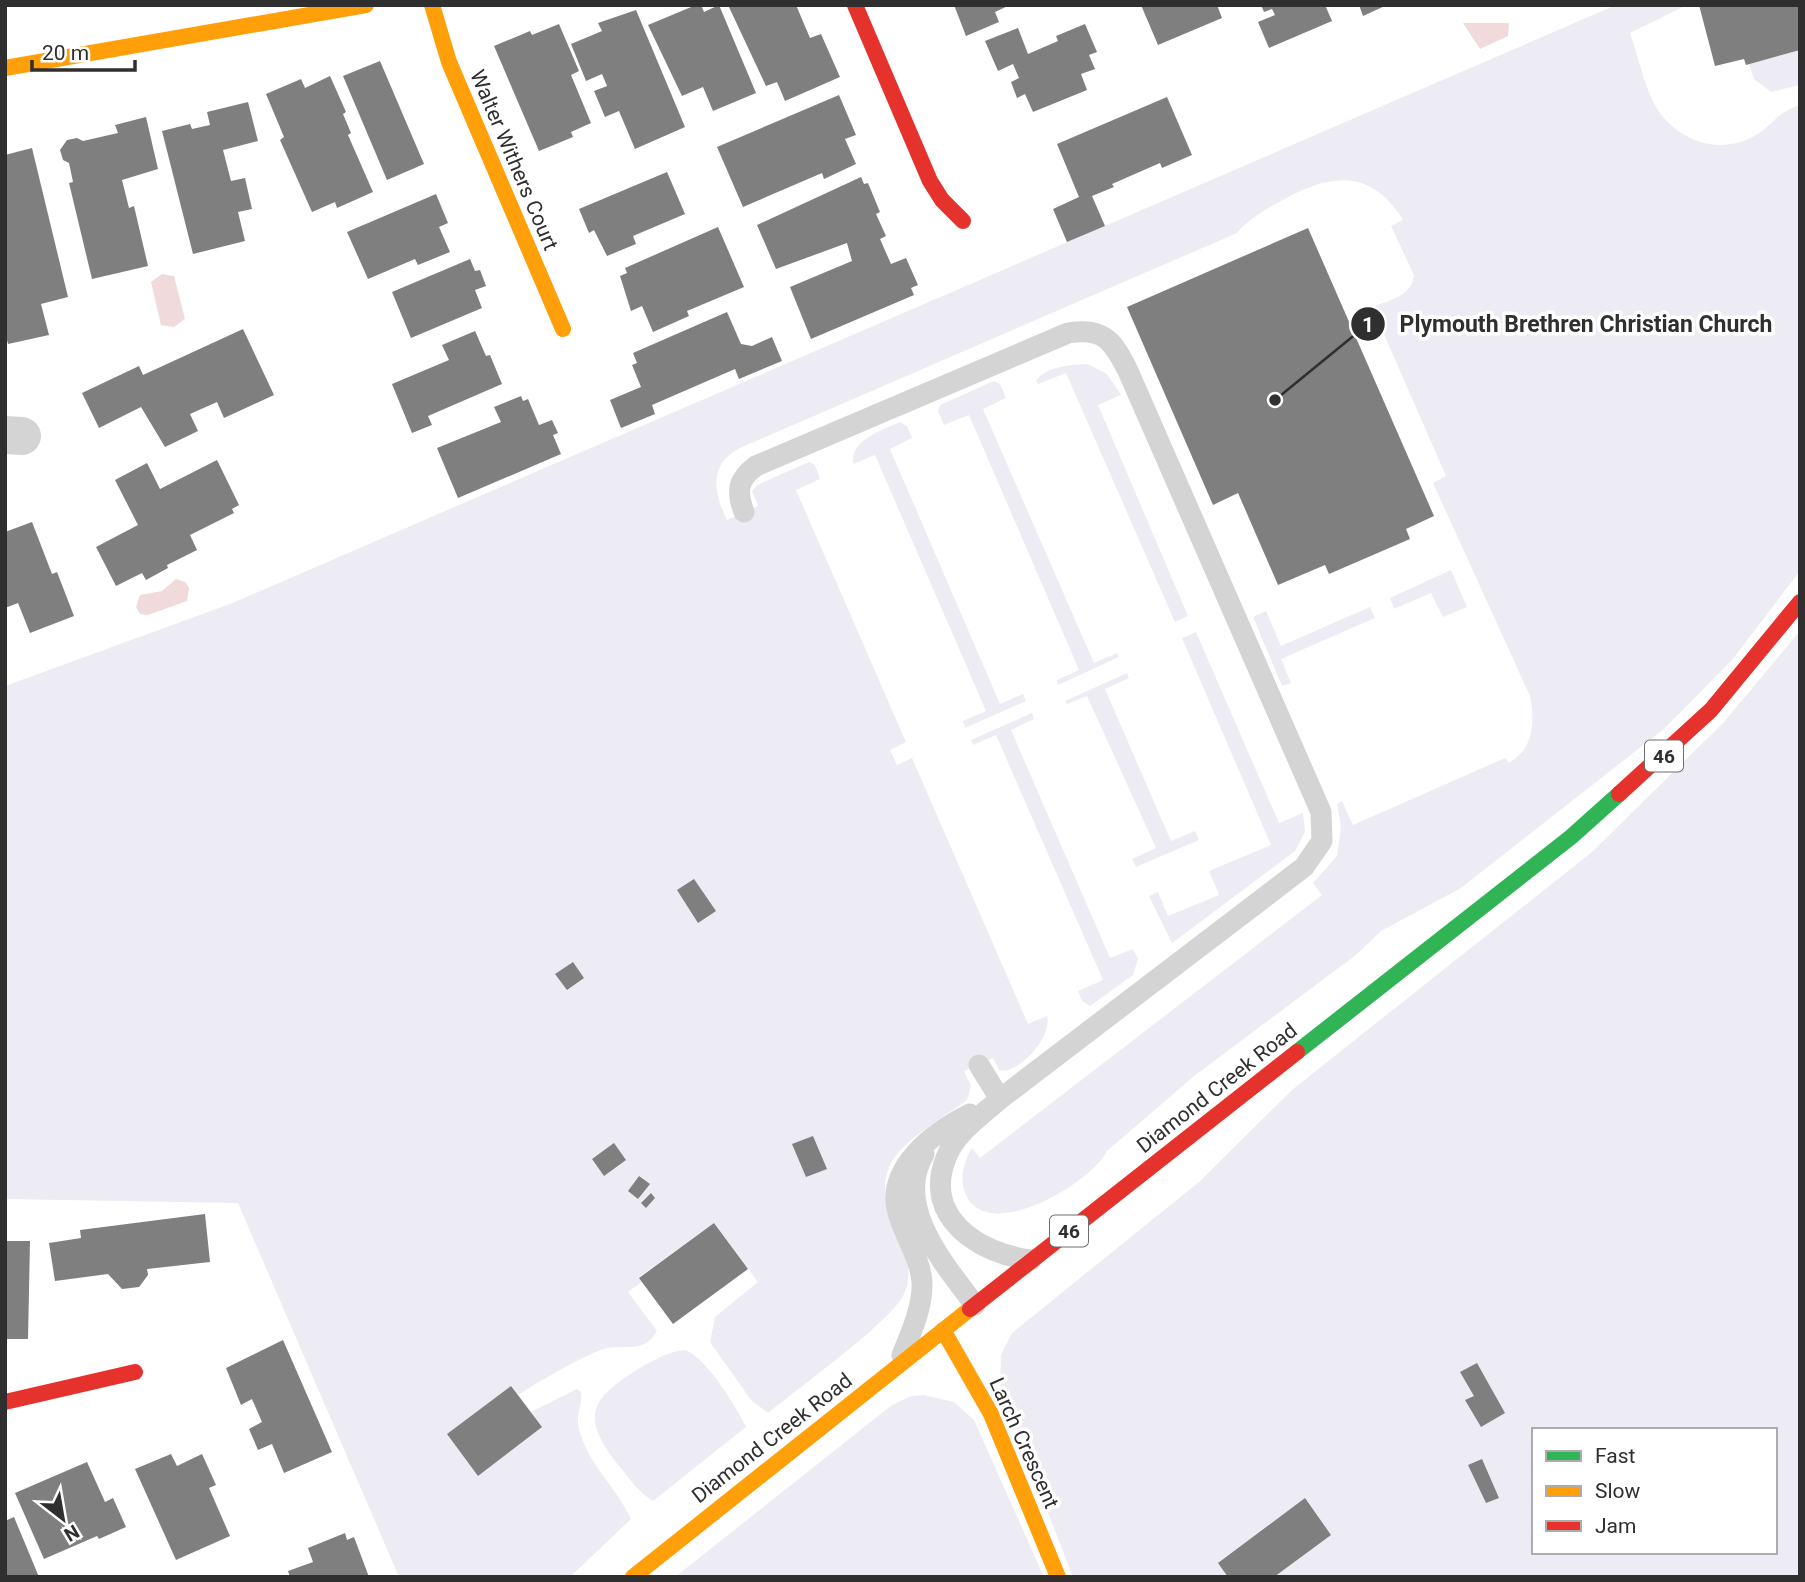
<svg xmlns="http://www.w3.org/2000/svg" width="1805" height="1582" font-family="Roboto,sans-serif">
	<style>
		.green { fill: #edecf5; fill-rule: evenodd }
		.water { fill: #f1dadb }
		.building { fill: #7f7f7f }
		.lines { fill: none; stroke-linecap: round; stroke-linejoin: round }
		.lane { stroke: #d4d4d4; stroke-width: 21 }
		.street { stroke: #d4d4d4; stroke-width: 38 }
		.fast { stroke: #30b455; stroke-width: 16 }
		.slow { stroke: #ff9f0a; stroke-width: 16 }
		.jam { stroke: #e5322d; stroke-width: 16 }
		.labels { text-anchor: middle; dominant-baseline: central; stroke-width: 7; stroke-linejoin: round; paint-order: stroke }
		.shield { fill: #fff; stroke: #6d6d6d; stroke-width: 2 }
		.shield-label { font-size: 19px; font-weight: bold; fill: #2f2f2f }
		.street-label { font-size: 21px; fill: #2f2f2f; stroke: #fff }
		.leader { fill: none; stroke: #2f2f2f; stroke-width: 2.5 }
		.callout-dot { fill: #2f2f2f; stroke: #fff; stroke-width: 2.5 }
		.mark-label { font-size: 21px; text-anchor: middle; font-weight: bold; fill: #fff }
		.callout-label { font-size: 23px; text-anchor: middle; font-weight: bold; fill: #2f2f2f; stroke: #fff; stroke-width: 7; stroke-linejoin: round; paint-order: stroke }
	</style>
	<rect width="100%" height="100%" fill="#fff"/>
	<path class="green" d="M1616,5H1687L1630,33C1637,53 1642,75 1650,95C1667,137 1716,159 1756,135C1774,124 1777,112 1800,105V571L1732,660L1665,728L1461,888L1381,931L1356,955L1193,1077L1107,1151C1091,1184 982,1248 964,1190C960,1175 964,1161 972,1148L980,1158L1322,895L1313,883L1337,856L1341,827L1337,804L1342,801L1353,825L1505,758L1509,763C1534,748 1535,723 1530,696L1433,483L1446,476L1372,307C1390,300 1412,296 1414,275L1391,226L1403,220C1371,167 1328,174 1281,201C1265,210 1249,219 1237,233L740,448C709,464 713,492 727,520L758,506L752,491L757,485L809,462L815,465L820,479L796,490L906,742L890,750L897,765L912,758L1028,1024L1047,1016C1053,1037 1017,1076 999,1070L993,1058L964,1071L971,1086L967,1100C946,1116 901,1141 890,1165C869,1210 924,1251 904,1294C892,1321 796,1390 768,1413L751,1400L710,1342L715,1317L758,1282L714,1223L639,1277L642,1282L628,1292L657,1331C643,1354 629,1344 608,1348C588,1352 537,1383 518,1395L531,1412L577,1389L581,1392C583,1404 575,1416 579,1429C588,1465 616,1486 631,1519L570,1577H399L238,1203L5,1199V686L230,604Z
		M1800,50V85L1771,92L1754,79L1749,64Z
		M1088,364L1107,374L1121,395L1098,405L1188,616L1175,622L1066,373L1038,384L1036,381C1046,366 1071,365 1088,364Z
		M994,381L1000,384L1006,398L983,409L1094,663L1117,653L1119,657L1058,685L1057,680L1079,670L969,415L944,425L938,411L940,405Z
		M900,422L907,426L912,438L890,449L1000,704L1023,694L1026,701L965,728L963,721L986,711L875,455L853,464C850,440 882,430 900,422Z
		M1451,570L1467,607L1443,617L1431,593L1394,609L1390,598Z
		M1370,607L1375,618L1281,659L1291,683L1282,686L1253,617L1266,611L1281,646Z
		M1800,631V1577H1073L1000,1389L1001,1355L1012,1333L1199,1182L1293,1089L1592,852L1723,723ZM1534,1430H1775V1552H1534Z
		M1196,632L1279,823L1303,813L1305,832L1295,851L1172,943L1149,896L1158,892L1168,916L1219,895L1209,871L1271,845L1182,638Z
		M1127,673L1129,678L1105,689L1171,841L1195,831L1199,840L1136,867L1132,859L1156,848L1087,696L1067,704L1065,701Z
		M1032,713L1034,719L1011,730L1110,958L1133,949L1138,959L1133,975L1090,1006L1082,1001L1078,991L1103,980L996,735L973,745L971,740Z
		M685,1350C706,1357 737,1408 746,1427L653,1501C638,1492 630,1479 619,1466C584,1422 585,1402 635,1371C649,1362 669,1351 685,1350Z
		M924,1395L954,1402L974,1420L1044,1577H675L892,1405L911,1396Z"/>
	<path class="water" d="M1463,23H1509L1508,36L1480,49Z
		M162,274L174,276L185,319L174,327L161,325L151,282Z
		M176,579L185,582L189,588L187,601L148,615L140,614L136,607L140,595L162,591Z"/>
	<path class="building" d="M696,5H701L704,12L719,5L756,93L713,111L703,87L682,96L648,25Z
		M728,5H796L810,38L821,34L840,77L785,101L777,82L766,86Z
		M954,5H1010L995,12L999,22L966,36Z
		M1141,5H1217L1222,18L1158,45Z
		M1261,5H1325L1332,21L1269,48L1258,22L1275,15L1272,9L1264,12Z
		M1359,5H1387L1363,16Z
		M1699,5H1800V50L1746,65L1744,59L1715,66Z
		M636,10L685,127L635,149L619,111L605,117L594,91L607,86L602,74L586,81L571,44L602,31L598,23Z
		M559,24L579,71L571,75L591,123L571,132L573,137L539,151L494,46L530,31L532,35Z
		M1085,24L1097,52L1089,55L1095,69L1081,74L1087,90L1033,112L1025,94L1017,98L1011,82L1019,78L1013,64L998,71L985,41L1018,28L1028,54L1058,41L1056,36Z
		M380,61L424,164L387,180L343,76Z
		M330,76L346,112L343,114L351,133L348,135L373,192L337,208L335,202L312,212L280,140L284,137L266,94L301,79L305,88Z
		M839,95L856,135L845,139L856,164L824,179L822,173L743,207L717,147Z
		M1167,97L1192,155L1162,168L1160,163L1112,184L1114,187L1092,196L1105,226L1067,242L1053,209L1079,197L1057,144Z
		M248,102L258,141L223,150L231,181L245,178L252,209L238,212L245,241L193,254L162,131L190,124L192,129L210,125L207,112Z
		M146,117L158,169L122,180L129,208L134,206L148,266L92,279L69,183L73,182L69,163L63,160L60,150L67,140L77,138L83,141L118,133L115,125Z
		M32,148L68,297L41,304L49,335L8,344L5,332V155Z
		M667,172L685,214L633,236L636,244L607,256L594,230L589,233L579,209Z
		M861,177L864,184L868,183L880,212L876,214L886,236L880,239L891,264L906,258L918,285L911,288L914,295L811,339L790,287L852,261L847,243L776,269L757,225Z
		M436,194L448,223L439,227L450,252L418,265L415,259L368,279L347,232Z
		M718,227L744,287L687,311L689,316L653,332L642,306L631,311L620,276L627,273L625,268Z
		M1308,228L1434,516L1406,529L1410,539L1329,574L1325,565L1278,585L1238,493L1213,505L1127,307Z
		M470,259L475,271L480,270L486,286L475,290L482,308L411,338L392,292Z
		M727,312L741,344L752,346L772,337L782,361L739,379L735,369L652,405L655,414L621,428L610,400L641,387L632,365L637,363L633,353Z
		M243,329L274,395L224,418L217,402L190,414L198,431L165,447L141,407L99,428L82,393L139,366L143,375Z
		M475,331L486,356L490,355L502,384L428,416L432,425L412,433L392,384L449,360L442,345Z
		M521,396L523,401L528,399L539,425L552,420L558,433L553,435L561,454L458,498L437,448L501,422L494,407Z
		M217,460L239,505L232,509L234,513L190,535L197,550L167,565L168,568L146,580L142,573L116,586L96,547L138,525L115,480L147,463L160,489Z
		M32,522L52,574L57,572L74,616L30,633L18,603L5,608V532Z
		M694,879L716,911L698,923L677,890Z
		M573,962L584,978L567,990L555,974Z
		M813,1136L827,1169L806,1177L792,1144Z
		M614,1143L626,1160L604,1176L592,1159Z
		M639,1176L650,1184L638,1199L628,1191Z
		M651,1193L655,1198L646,1208L641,1203Z
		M205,1214L210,1262L147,1269L148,1275L139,1287L122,1289L108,1274L55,1281L49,1243L81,1238L80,1230Z
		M714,1223L748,1269L673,1324L639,1278Z
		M5,1241H30L28,1339H5Z
		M283,1340L332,1452L284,1473L272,1444L258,1450L249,1429L262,1422L252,1399L241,1405L226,1368Z
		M1477,1363L1505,1413L1481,1427L1465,1400L1474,1396L1460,1372Z
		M511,1386L542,1427L478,1476L447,1434Z
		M171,1454L177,1466L202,1454L216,1485L209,1488L230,1536L176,1560L135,1469Z
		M1482,1459L1499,1498L1486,1503L1468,1465Z
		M87,1462L105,1502L113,1498L126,1527L99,1539L97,1536L44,1559L15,1493Z
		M1305,1498L1331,1535L1274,1577H1228L1218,1563Z
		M14,1517L39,1577H5V1521Z
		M345,1533L347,1540L354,1537L369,1577H290L288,1571L313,1562L308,1548Z"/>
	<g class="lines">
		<path class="lane" d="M744,512C736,491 738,479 756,466L1068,333C1104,327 1113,341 1128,371L1321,812L1322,841L1304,867L1000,1099C981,1116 955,1133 946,1158C922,1218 980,1254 1031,1260
			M979,1065L1000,1099
			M924,1154C893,1206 945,1265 975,1305
			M902,1355C911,1333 923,1307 922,1282C920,1258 906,1239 899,1216C883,1169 934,1132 970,1114"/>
		<path class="street" d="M5,435L22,436"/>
		<path class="fast" d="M1297,1052L1571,837L1619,794"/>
		<path class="slow" d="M432,5L449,62L563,329
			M5,68L366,5
			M943,1330L991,1414L1058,1577
			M633,1577L970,1309"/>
		<path class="jam" d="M855,5L930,181L942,200L963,221
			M1619,794L1711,710L1800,602
			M970,1309L1297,1052
			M5,1402L135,1372"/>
	</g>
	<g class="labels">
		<g class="shield">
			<rect x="1645" y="740.5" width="38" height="31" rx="5"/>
			<rect x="1050" y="1215.5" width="38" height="31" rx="5"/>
		</g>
		<g class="shield-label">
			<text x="1664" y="756">46</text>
			<text x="1069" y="1231">46</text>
		</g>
		<g class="street-label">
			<text transform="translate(514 160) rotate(67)">Walter Withers Court</text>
			<text transform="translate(1217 1088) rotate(-38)">Diamond Creek Road</text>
			<text transform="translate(772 1438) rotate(-38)">Diamond Creek Road</text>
			<text transform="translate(1024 1443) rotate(66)">Larch Crescent</text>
		</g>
	</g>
	<path class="leader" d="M1275 400L1368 324"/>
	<g class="callout-dot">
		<circle cx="1275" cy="400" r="7"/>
		<circle cx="1368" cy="324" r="18"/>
	</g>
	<g class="mark-label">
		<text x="1368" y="332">1</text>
	</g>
	<g class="callout-label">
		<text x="1586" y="332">Plymouth Brethren Christian Church</text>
	</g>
	<rect width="1805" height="1582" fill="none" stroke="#2f2f2f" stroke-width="14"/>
	<rect x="1532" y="1428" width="245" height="126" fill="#ffffff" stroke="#acacac" stroke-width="2"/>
	<rect x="1546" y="1451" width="35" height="10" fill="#30b455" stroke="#acacac" stroke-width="2"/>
	<text x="1595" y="1463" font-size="21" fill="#2f2f2f">Fast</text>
	<rect x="1546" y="1486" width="35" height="10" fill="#ff9f0a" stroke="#acacac" stroke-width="2"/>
	<text x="1595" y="1498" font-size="21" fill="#2f2f2f">Slow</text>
	<rect x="1546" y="1521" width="35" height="10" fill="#e5322d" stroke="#acacac" stroke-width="2"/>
	<text x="1595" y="1533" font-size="21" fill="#2f2f2f">Jam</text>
	<g transform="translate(63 1519) rotate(149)" stroke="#ffffff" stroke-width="5" paint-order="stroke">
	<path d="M0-5L12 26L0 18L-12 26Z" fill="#2f2f2f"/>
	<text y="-10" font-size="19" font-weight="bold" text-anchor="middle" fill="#2f2f2f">N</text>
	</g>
	<path d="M32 60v10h103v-10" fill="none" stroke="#2f2f2f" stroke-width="3.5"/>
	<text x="42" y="60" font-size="21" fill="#2f2f2f" stroke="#ffffff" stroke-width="5" paint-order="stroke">20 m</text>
</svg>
